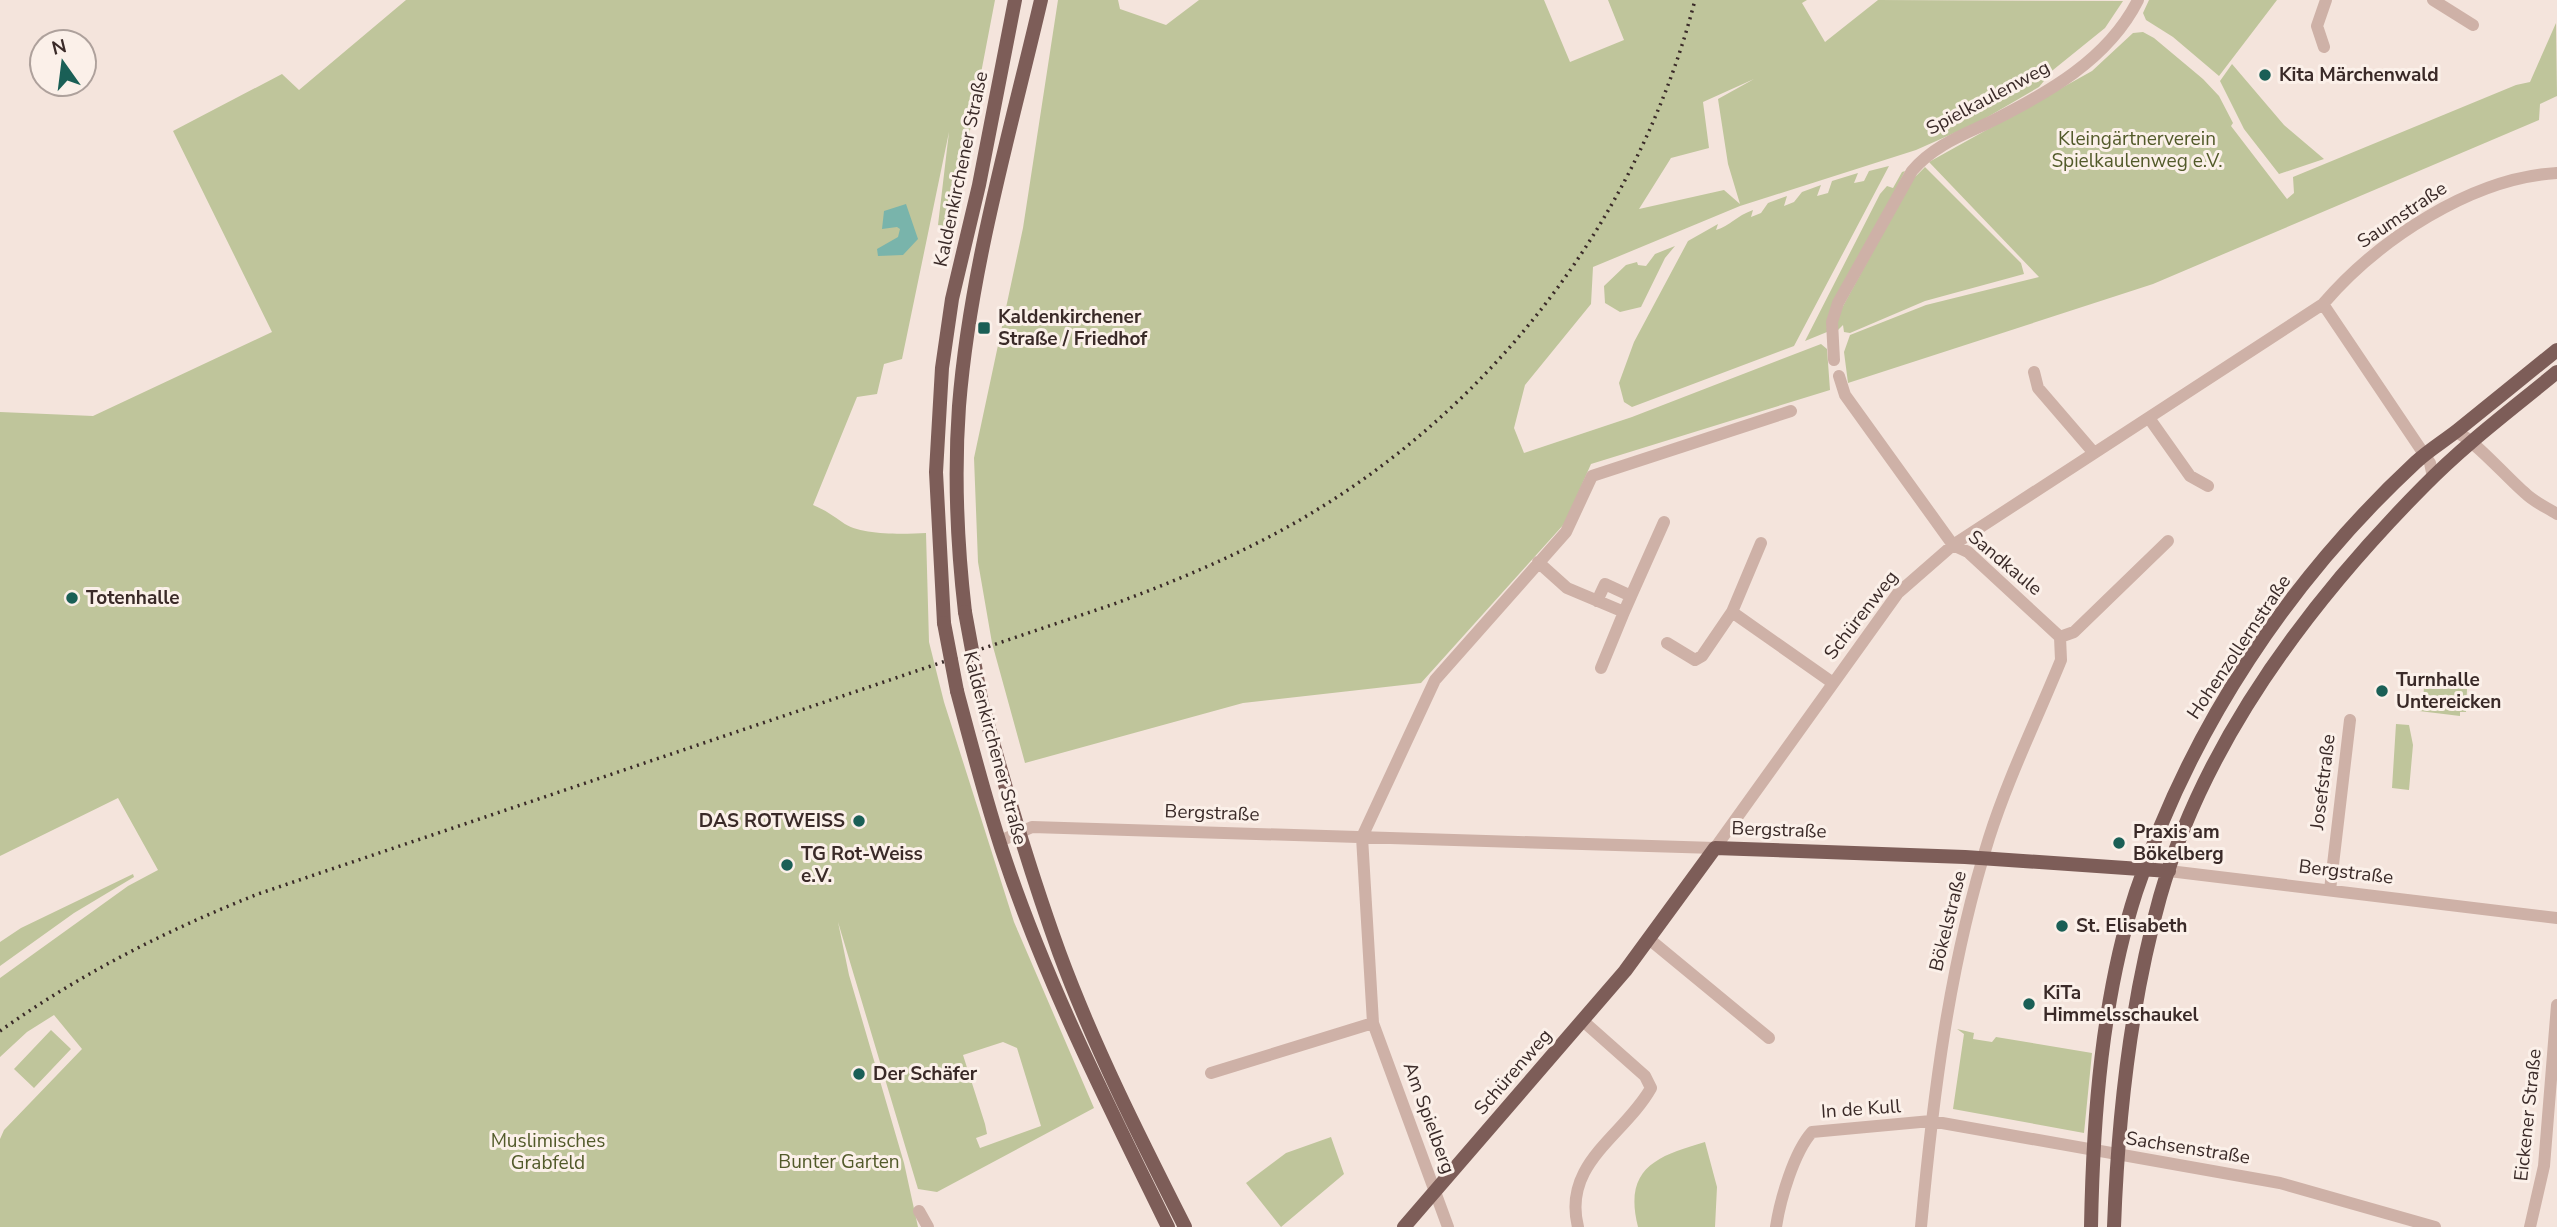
<svg xmlns="http://www.w3.org/2000/svg" width="2557" height="1227" font-family="'Nunito Sans',sans-serif">
	<style>
		.green { fill: #bfc59b; fill-rule: evenodd }
		.water { fill: #79b4ab }
		.lines { fill: none; stroke-linecap: round; stroke-linejoin: round }
		.minor { stroke: #ceb1a7; stroke-width: 12 }
		.major { stroke: #7d5d58; stroke-width: 14 }
		.rail { stroke: #3a2a28; stroke-width: 3.5; stroke-dasharray: 2 5; stroke-linecap: butt }
		.major-bridge { stroke: #7d5d58; stroke-width: 14 }
		.poi-dot { fill: #1a5f56; stroke: #fbf0e9; stroke-width: 2.5 }
		.labels { text-anchor: middle; dominant-baseline: central; stroke-width: 6; stroke-linejoin: round; paint-order: stroke }
		.poi-label { font-size: 19px; font-weight: bold; fill: #3a2a28; stroke: #fbf0e9; text-anchor: start }
		.street-label { font-size: 19px; fill: #3a2a28; stroke: #fbf0e9 }
		.park-label { font-size: 19px; fill: #525a2a; stroke: #fbf0e9 }
	</style>
	<rect width="100%" height="100%" fill="#f4e4dc"/>
	<path class="green" d="M406,0H995L968,141L944,226L938,225L949,132L902,359L884,364L877,394L857,397L813,505C825,510 832,515 842,522C860,536 904,534 926,533L929,642L944,702L1014,922L1094,1108L937,1192L918,1189L838,922L849,975L904,1163L918,1227H0V1139L4,1130L82,1049L54,1015L27,1032L0,1057V978L128,886L158,870L118,798L0,856V412L93,416L272,332L173,131L282,74L299,90ZM1003,1042L1017,1048L1041,1126L980,1148L976,1138L987,1134L985,1124L963,1055Z
		M1058,0H1118L1120,9L1166,25L1199,0H1544L1570,62L1624,40L1608,0H1807L1802,3L1825,42L1878,0L2123,1L2105,28L2053,70L2039,87L1979,122L1916,150L1740,206L1593,267L1591,304L1525,385L1514,428L1524,453L1632,417L1821,344L1827,349L1830,390L1591,464L1565,523L1421,683L1243,703L1025,763L992,643L978,562L974,458L1023,228ZM1754,79L1718,99L1728,164L1740,204L1724,190L1639,209L1671,158L1709,148L1703,102Z
		M2149,0H2277L2219,76L2173,37L2146,20L2143,13Z
		M2556,23L2557,96L2540,104L2539,120L2153,284L1848,383L1844,352L1850,335L1926,305L2039,277L1929,162L2092,71L2133,33L2143,32L2154,38L2203,79L2219,96L2233,123L2231,126L2287,199L2294,193L2293,177L2516,85L2530,82Z
		M2232,64L2284,125L2324,159L2279,174L2244,129L2220,81Z
		M1889,166L1794,346L1632,407L1624,402L1619,383L1634,342L1688,241L1718,224L1716,230C1730,226 1736,216 1753,210L1751,217L1761,213L1768,203L1787,196L1784,206L1794,202L1802,192L1821,185L1817,196L1828,193L1832,181L1858,173L1854,183L1864,181L1869,171Z
		M1925,167L2021,263L2024,274L1925,301L1850,333L1844,332L1843,325L1835,333L1837,317L1912,180Z
		M1905,171L1827,332L1805,341L1880,194L1887,186L1893,188L1902,172Z
		M1675,246L1665,258L1641,307L1620,312L1605,303L1604,286L1626,265L1637,262L1638,265L1646,266L1655,254Z
		M2424,685L2467,689L2466,712H2460V716L2419,711L2423,708Z
		M2396,724L2409,725L2413,745L2409,790L2392,788Z
		M133,874L134,877L74,913L0,966V942L21,928Z
		M1957,1029L1974,1033L1973,1039L1992,1042L1996,1037L2092,1053L2084,1133L1953,1109L1964,1034Z
		M51,1030L71,1049L34,1088L14,1069Z
		M1331,1137L1344,1174L1281,1227L1246,1183L1286,1153Z
		M1705,1142L1717,1187L1715,1227H1638C1623,1168 1657,1156 1705,1142Z"/>
	<path class="water" d="M906,204L918,239L903,255L878,256L877,249L898,237L900,229L897,227L882,229L884,211Z"/>
	<g class="lines">
		<path class="minor" d="M2433,0L2473,25
			M2324,47L2317,26L2326,0
			M2323,304L2430,463L2433,477
			M1834,360L1832,322L1838,303L1912,171C1932,147 1960,136 1988,123C2046,94 2108,60 2138,0
			M2034,372L2038,388L2094,453
			M1839,376L1845,395L1953,545L1968,552L2060,637
			M2149,418L2190,476L2208,486
			M2455,432C2470,435 2509,480 2525,493C2534,502 2546,507 2557,514
			M1538,562L1567,588L1624,612L1631,596L1605,584L1597,601
			M1631,596L1664,522
			M1732,612L1833,683
			M2060,637L2074,632L2168,541
			M1667,643L1695,660L1702,656L1732,612L1761,543
			M1601,668L1624,612
			M1000,841L1032,827L1715,848L1898,593L1953,545L2323,304C2378,240 2471,178 2557,173
			M2169,871L2557,918
			M2330,890L2350,720
			M1649,939L1769,1038
			M1211,1073L1373,1023
			M919,1211L928,1227
			M1448,1227L1373,1023L1362,837L1435,680L1566,532L1592,476L1791,411
			M1578,1227C1562,1163 1624,1136 1651,1088L1645,1076L1583,1021
			M1776,1227C1780,1200 1794,1152 1812,1132L1931,1121L2280,1183L2435,1227
			M1921,1227C1933,1096 1949,965 1989,838C2008,778 2037,719 2061,660L2060,637
			M2530,1227L2544,1166L2557,1005"/>
		<path class="major" d="M965,612C957,543 954,475 959,406C970,269 1010,133 1041,0
			M944,623L936,472L942,368L952,299L979,185L1015,0
			M957,691C971,744 985,798 1002,850C1045,981 1108,1104 1168,1227
			M981,699C1004,784 1029,869 1059,952C1094,1047 1140,1138 1185,1227
			M1404,1227L1625,971L1715,848L1965,857L2169,871
			M2091,1227C2093,1117 2102,997 2136,892C2191,727 2289,580 2416,462C2429,450 2444,441 2458,430C2491,403 2524,377 2557,350
			M2114,1227C2118,1116 2130,1004 2160,897C2205,739 2310,601 2424,486C2465,444 2512,409 2557,372"/>
		<path class="rail" d="M0,1031C80,974 167,930 258,894L1114,604C1183,578 1251,550 1315,511C1501,398 1641,210 1695,0"/>
		<path class="major-bridge" d="M965,612L981,699
			M944,623L957,691"/>
	</g>
	<g class="poi-dot">
		<circle cx="2265" cy="75" r="7"/>
		<rect x="977" y="321" width="14" height="14" rx="3.5"/>
		<circle cx="72" cy="598" r="7"/>
		<circle cx="2382" cy="691" r="7"/>
		<circle cx="859" cy="821" r="7"/>
		<circle cx="2119" cy="843" r="7"/>
		<circle cx="787" cy="865" r="7"/>
		<circle cx="2062" cy="926" r="7"/>
		<circle cx="2029" cy="1004" r="7"/>
		<circle cx="859" cy="1074" r="7"/>
	</g>
	<g class="labels">
		<g class="poi-label">
			<text x="2279" y="75">Kita Märchenwald</text>
			<text x="998" y="317">Kaldenkirchener<tspan x="998" dy="22">Straße / Friedhof</tspan></text>
			<text x="86" y="598">Totenhalle</text>
			<text x="2396" y="680">Turnhalle<tspan x="2396" dy="22">Untereicken</tspan></text>
			<text x="845" y="821" text-anchor="end">DAS ROTWEISS</text>
			<text x="2133" y="832">Praxis am<tspan x="2133" dy="22">Bökelberg</tspan></text>
			<text x="801" y="854">TG Rot-Weiss<tspan x="801" dy="22">e.V.</tspan></text>
			<text x="2076" y="926">St. Elisabeth</text>
			<text x="2043" y="993">KiTa<tspan x="2043" dy="22">Himmelsschaukel</tspan></text>
			<text x="873" y="1074">Der Schäfer</text>
		</g>
		<g class="street-label">
			<text transform="translate(1988 98) rotate(-28)">Spielkaulenweg</text>
			<text transform="translate(961 169) rotate(-78)">Kaldenkirchener Straße</text>
			<text transform="translate(2402 215) rotate(-34)">Saumstraße</text>
			<text transform="translate(2005 563) rotate(40)">Sandkaule</text>
			<text transform="translate(1861 615) rotate(-52)">Schürenweg</text>
			<text transform="translate(2239 647) rotate(-56)">Hohenzollernstraße</text>
			<text transform="translate(995 748) rotate(75)">Kaldenkirchener Straße</text>
			<text transform="translate(2323 782) rotate(-83)">Josefstraße</text>
			<text transform="translate(1212 813) rotate(2)">Bergstraße</text>
			<text transform="translate(1779 830) rotate(2)">Bergstraße</text>
			<text transform="translate(2346 872) rotate(7)">Bergstraße</text>
			<text transform="translate(1948 921) rotate(-76)">Bökelstraße</text>
			<text transform="translate(1513 1072) rotate(-49)">Schürenweg</text>
			<text transform="translate(1861 1109) rotate(-4)">In de Kull</text>
			<text transform="translate(2528 1115) rotate(-84)">Eickener Straße</text>
			<text transform="translate(1429 1118) rotate(70)">Am Spielberg</text>
			<text transform="translate(2188 1148) rotate(9)">Sachsenstraße</text>
		</g>
		<g class="park-label">
			<text x="2137" y="139">Kleingärtnerverein<tspan x="2137" dy="22">Spielkaulenweg e.V.</tspan></text>
			<text x="548" y="1141">Muslimisches<tspan x="548" dy="22">Grabfeld</tspan></text>
			<text x="839" y="1162">Bunter Garten</text>
		</g>
	</g>
	<g transform="translate(63 63) rotate(346)"><circle r="33" fill="#fbf0e9" stroke="#aea19c" stroke-width="2"/>
	<path d="M0-5L12 26L0 18L-12 26Z" fill="#1a5f56"/>
	<text y="-10" font-size="19" font-weight="bold" text-anchor="middle" fill="#3a2a28">N</text>
	</g>
</svg>
